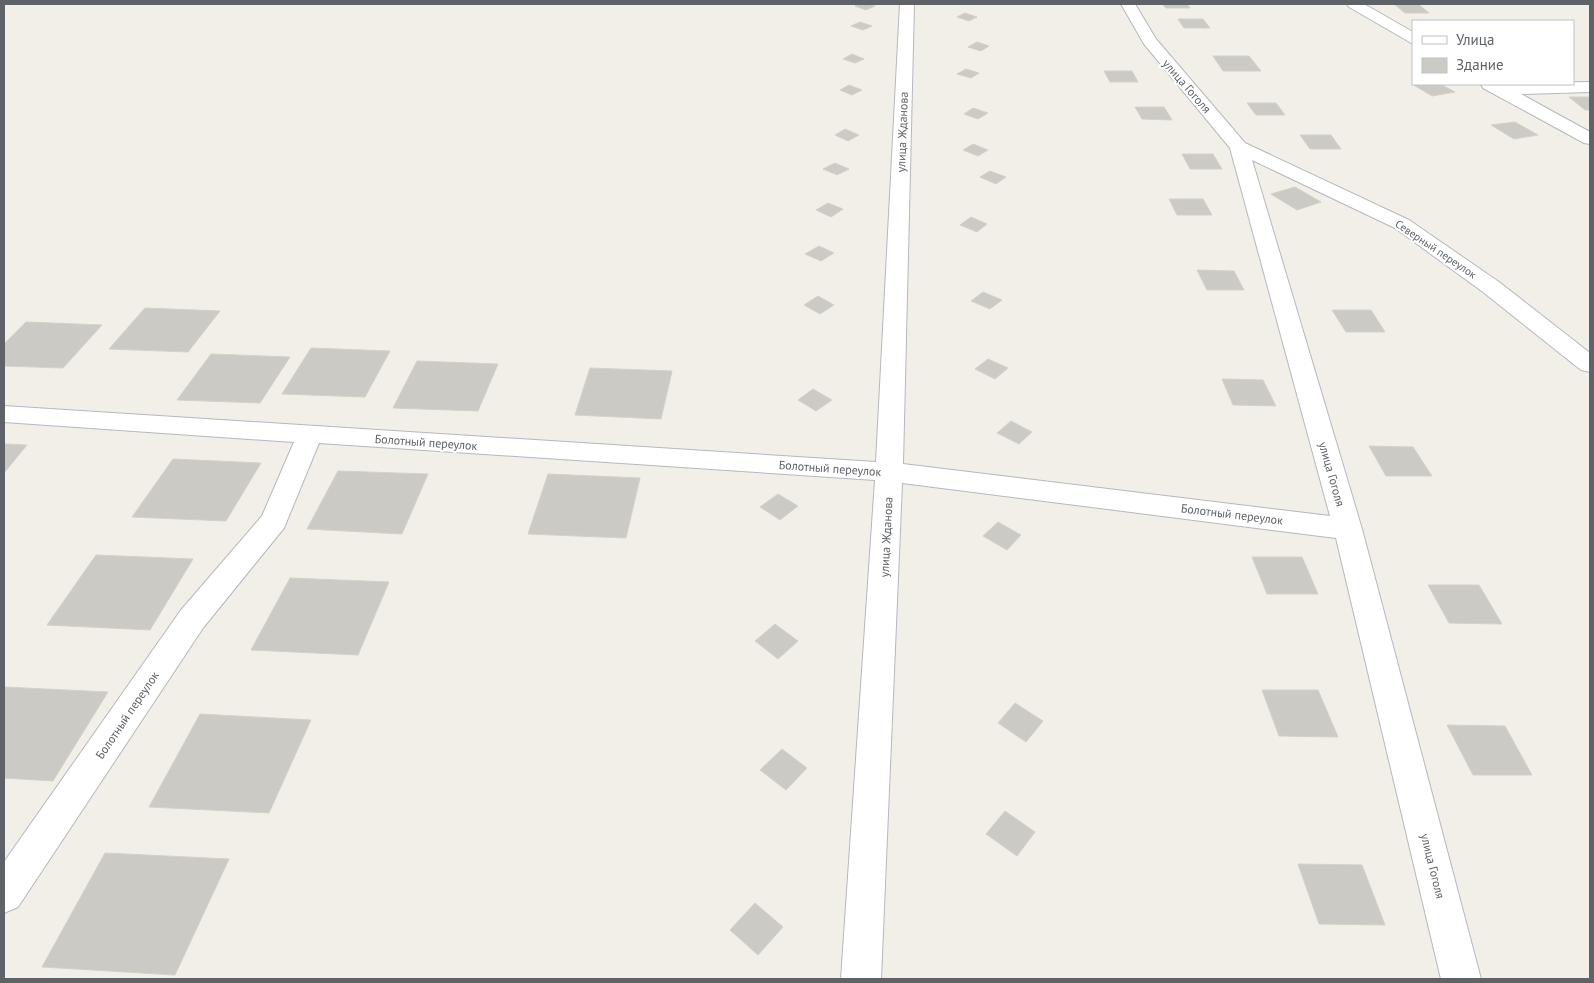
<svg xmlns="http://www.w3.org/2000/svg" width="1594" height="983" font-family="'PT Sans',sans-serif">
	<style>
		.building { fill: #cccac5; stroke: #d6d1c6 }
		.lines { fill: none; stroke-linecap: round; stroke-linejoin: round }
		.minor-casing { stroke: #b5b8bc; stroke-width: 2 }
		.minor { fill: #fff; fill-rule: evenodd }
		.labels { text-anchor: middle; dominant-baseline: central; stroke-width: 4; stroke-linejoin: round; paint-order: stroke }
		.far-street-label { font-size: 11px; fill: #5f6368; stroke: #fff }
		.street-label { font-size: 12px; fill: #5f6368; stroke: #fff }
	</style>
	<rect width="100%" height="100%" fill="#f1efe8"/>
	<path class="building" d="M860,4H868L875,6L866,10L855,6Z
		M1162,4H1187L1190,8H1166Z
		M1394,4H1418L1429,13H1405Z
		M965,13L977,17L969,21L957,17Z
		M1178,19H1203L1210,28H1184Z
		M860,22L872,26L863,30L851,26Z
		M977,42L989,46L981,51L968,47Z
		M852,54L864,59L855,63L843,59Z
		M1213,56H1249L1261,71H1223Z
		M966,69L979,73L971,78L957,74Z
		M1104,71H1132L1138,82H1110Z
		M1412,84H1440L1455,92L1432,96Z
		M849,85L862,90L852,95L840,90Z
		M1569,97H1590V110H1585Z
		M1247,103H1276L1285,115H1256Z
		M1135,107H1164L1172,120L1142,119Z
		M973,108L988,113L978,119L964,114Z
		M1515,122L1538,135L1514,139L1491,125Z
		M845,129L859,135L848,141L835,135Z
		M1300,135H1331L1341,149H1310Z
		M973,144L988,150L978,156L963,150Z
		M1182,154H1213L1222,169H1190Z
		M835,163L849,169L837,175L823,169Z
		M990,171L1006,177L996,184L980,177Z
		M1295,187L1321,202L1297,210L1271,194Z
		M1169,199H1203L1212,215H1177Z
		M828,203L843,209L831,217L816,210Z
		M971,217L987,224L977,232L960,225Z
		M819,246L834,253L821,261L805,254Z
		M1197,270L1234,271L1244,290H1207Z
		M983,292L1002,300L990,309L971,301Z
		M818,296L834,305L820,314L804,305Z
		M145,308L220,311L188,352L109,349Z
		M1332,310H1371L1385,332H1346Z
		M26,322L102,325L63,368L4,366V344Z
		M311,348L390,351L365,397L282,394Z
		M211,354L290,357L260,403L177,400Z
		M988,359L1008,368L995,379L975,369Z
		M417,361L498,364L478,411L393,408Z
		M590,368L672,371L661,419L575,415Z
		M1222,379L1263,380L1276,406L1233,405Z
		M813,389L832,400L816,411L798,400Z
		M1011,421L1032,432L1019,444L997,433Z
		M4,444L27,445L4,473Z
		M1369,446L1413,447L1432,476H1386Z
		M173,459L261,463L226,521L132,517Z
		M338,471L428,474L402,534L307,529Z
		M548,474L640,478L626,538L528,534Z
		M778,494L798,506L780,520L760,507Z
		M998,522L1021,535L1007,550L983,536Z
		M96,555L193,559L150,630L47,625Z
		M1252,557H1302L1318,594H1267Z
		M290,578L389,582L358,655L251,650Z
		M1428,585H1479L1502,624L1449,623Z
		M775,624L798,641L778,659L755,641Z
		M4,687L108,692L53,781L4,778Z
		M1262,690H1318L1338,737L1279,736Z
		M1015,703L1043,721L1026,742L998,723Z
		M200,714L311,720L269,813L149,807Z
		M1447,725L1505,726L1532,775H1473Z
		M782,749L807,768L786,790L760,770Z
		M1005,811L1035,832L1017,856L986,834Z
		M105,853L229,859L175,975L42,967Z
		M1298,864L1362,865L1385,925L1319,924Z
		M755,903L783,927L758,955L730,930Z"/>
	<g class="lines">
		<g class="minor-casing">
			<path id="minor" d="M900,4H914L903,464L1330,516L1230,148L1144,44L1121,4H1135L1156,39L1245,143L1409,220L1499,282L1590,353V372L1581,370L1483,292L1395,228L1252,160L1362,529L1481,979H1441L1336,538L902,483L881,979H841L875,480L319,443L284,528L203,628L18,907L4,913V862L181,610L262,516L294,442L4,422V406L876,462Z
				M1347,4H1364L1413,32V44L1349,7Z
				M1590,82V92L1521,94L1590,132V144L1584,143L1483,88L1481,84Z"/>
		</g>
		<use href="#minor" class="minor"/>
	</g>
	<g class="labels">
		<g class="far-street-label">
			<text transform="translate(1436 249) rotate(34)">Северный переулок</text>
		</g>
		<g class="street-label">
			<text transform="translate(1187 86) rotate(49)">улица Гоголя</text>
			<text transform="translate(902 132) rotate(-88)">улица Жданова</text>
			<text transform="translate(426 442) rotate(4)">Болотный переулок</text>
			<text transform="translate(830 468) rotate(4)">Болотный переулок</text>
			<text transform="translate(1332 474) rotate(74)">улица Гоголя</text>
			<text transform="translate(1232 514) rotate(7)">Болотный переулок</text>
			<text transform="translate(886 537) rotate(-87)">улица Жданова</text>
			<text transform="translate(127 715) rotate(-56)">Болотный переулок</text>
			<text transform="translate(1433 866) rotate(76)">улица Гоголя</text>
		</g>
	</g>
	<rect width="1594" height="983" fill="none" stroke="#5f6368" stroke-width="10"/>
	<rect x="1412" y="20" width="162" height="65" fill="#ffffff" stroke="#bfc1c3"/>
	<rect x="1422" y="36" width="25" height="8" fill="#ffffff" stroke="#bfc1c3"/>
	<text x="1456" y="45" font-size="15" fill="#5f6368">Улица</text>
	<rect x="1422" y="58" width="25" height="15" fill="#cccac5" stroke="#bfc1c3"/>
	<text x="1456" y="70" font-size="15" fill="#5f6368">Здание</text>
</svg>
